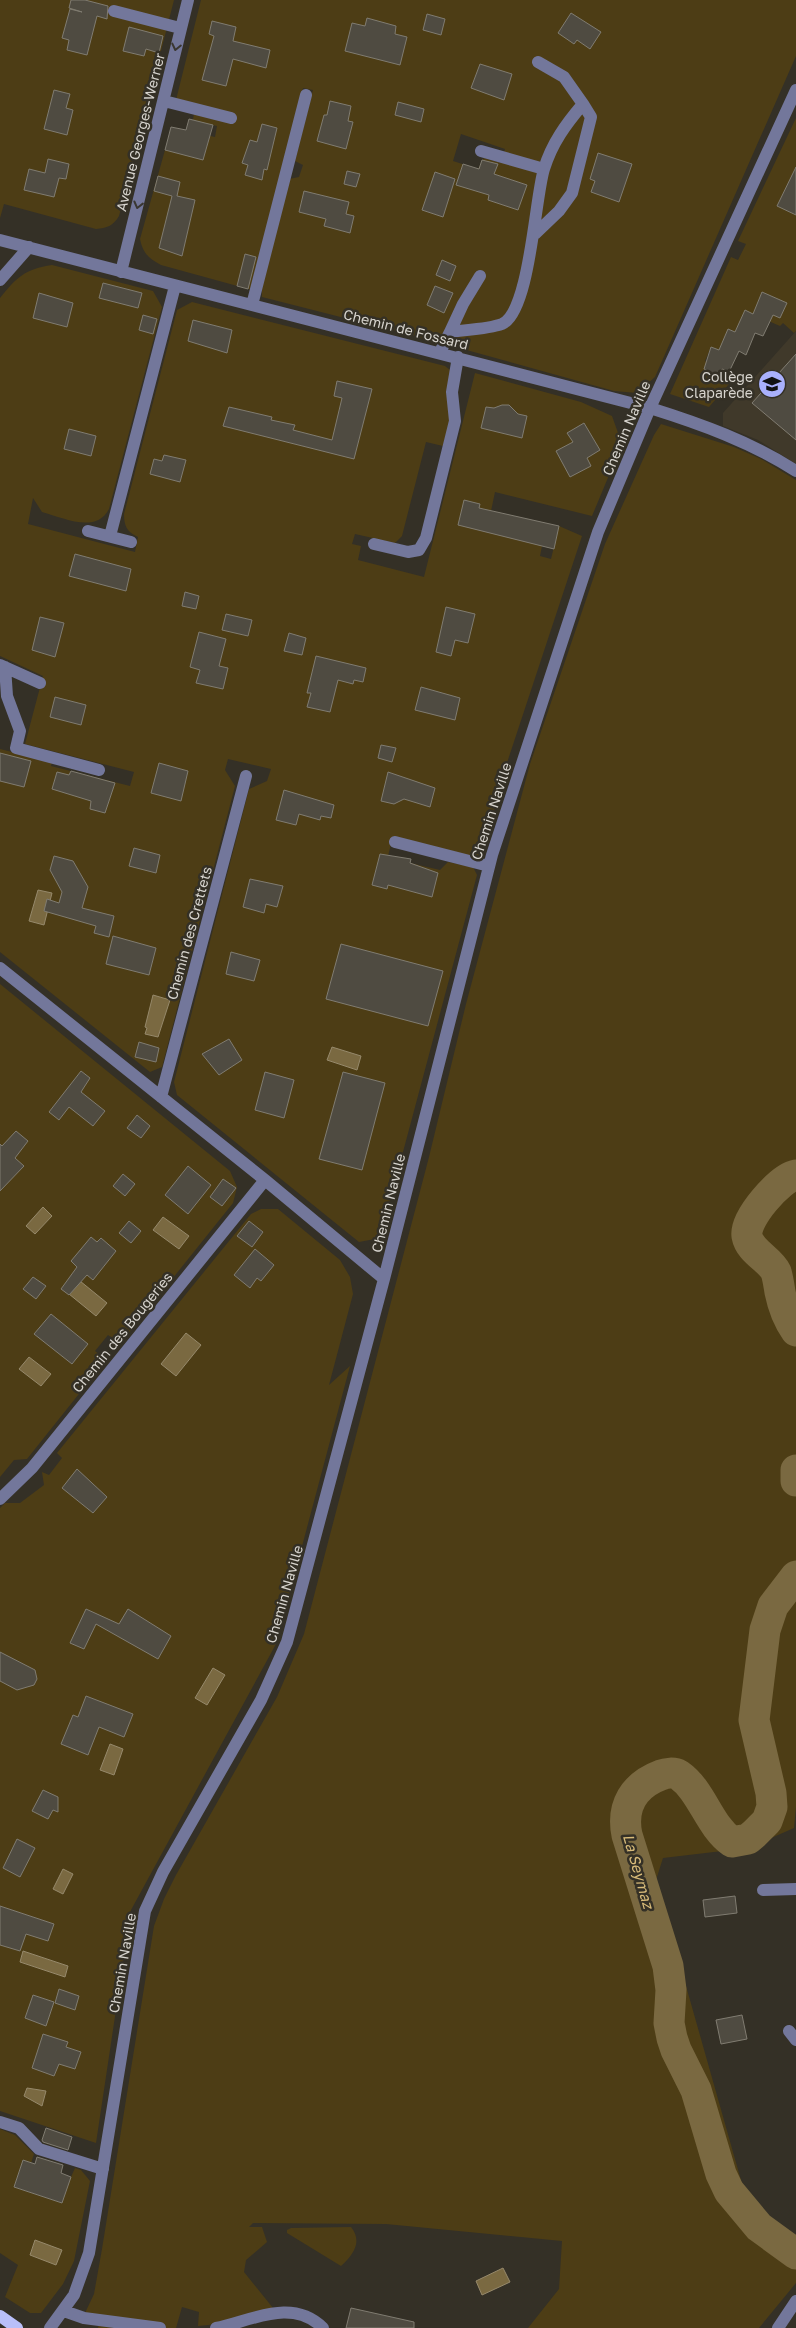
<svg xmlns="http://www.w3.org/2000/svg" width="796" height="2328" font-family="'Golos Text',sans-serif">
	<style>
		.built { fill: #40392a }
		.green { fill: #4d3d15; fill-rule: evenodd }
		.water { fill: #7a6941; stroke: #96896b }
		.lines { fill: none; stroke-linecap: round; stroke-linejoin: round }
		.river { stroke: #7a6941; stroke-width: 31 }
		.building { fill: #4f4b41; stroke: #807c71 }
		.minor { stroke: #73779b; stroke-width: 12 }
		.major { stroke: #b9bff9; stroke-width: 12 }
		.oneway { stroke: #3a3732 }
		.labels { text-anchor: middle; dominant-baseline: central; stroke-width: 5; stroke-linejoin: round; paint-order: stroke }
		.street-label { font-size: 14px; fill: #d7d4ce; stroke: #343026 }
		.poi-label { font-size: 14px; fill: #d7d4ce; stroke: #343026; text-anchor: end }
		.water-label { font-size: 15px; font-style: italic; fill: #d8bb79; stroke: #343026 }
	</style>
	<rect width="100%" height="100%" fill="#343026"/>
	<path class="built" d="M796,331V464L758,440L723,426V413Z"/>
	<path class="green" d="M0,0H174L119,216C113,226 107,228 96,229L4,204L0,218Z
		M201,0H796V56L655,377L637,393L614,391L452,346L454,336L445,332L435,341L262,297V281L289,179L299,177L303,165L295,161L313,90L303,88L252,290L161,265C148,258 143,253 140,239L165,150L203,160L210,136L215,137L217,126L193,120L194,113L176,100ZM461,134L505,149L501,163L484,158L478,169L453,161Z
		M796,118V331L794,333L783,323L780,326L745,311L738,333L728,329L721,351L711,347L705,361L707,362L705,369L719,376L722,369L737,375L709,407L670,394L731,257L738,260L746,244L738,241Z
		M52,265L153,291L162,307L109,509C96,534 64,518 42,512L33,498L28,524L135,552L138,537C127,532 124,526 124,514L177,310L192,302L445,366L450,370V419L443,446L426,442L402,536L395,543L355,534L352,544L361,546L358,560L424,577L475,373L581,402L612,416L622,444L592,516L495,492L491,511L542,546L540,556L551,559L559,526L582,536L503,775L482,859L393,836L388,856L380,854L372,885L387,889L389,882L410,863L440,870L448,862L473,867L477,875L380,1238L359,1242L177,1095L174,1082L249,789L267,781L271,769L228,759L225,770L235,786L162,1067L150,1072L0,952V749L52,762L51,766L130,786L134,772L25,744L43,676L0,656V298C17,277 25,269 52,265Z
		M661,424L734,447L761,459L796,480V1807L794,1828L748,1848L663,1858L656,1880L748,2205L742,2213L782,2250L796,2258V2283L759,2328H528L559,2289L562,2241L386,2224L253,2223L249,2227H262L267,2242L246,2260L244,2272L273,2308L218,2324L198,2326L199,2312L182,2307L176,2328H98L100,2315L85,2313L94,2294L102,2249L154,1926L164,1899L176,1875L277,1697L304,1634L429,1157L466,1004L530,764L605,544L654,435Z
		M0,984L230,1171L237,1187L233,1203L120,1344L108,1335L95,1351L106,1360L27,1459L14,1460L0,1477Z
		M261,1209H278L340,1260L350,1277L353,1294L329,1385L350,1366L276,1644L131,1910L96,2143L0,2111V1508L5,1503H20L44,1485L42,1472L49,1475L62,1458L57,1453L251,1214Z
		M0,2129L15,2135L34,2154L31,2163L71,2177L75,2168L81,2170L90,2181L74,2261L63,2284L41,2313H30L5,2297L18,2265L0,2253Z
		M351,2227C363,2242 353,2255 341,2266L287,2233V2230L291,2228Z"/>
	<path class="water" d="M38,890L52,893L44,925L29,921Z
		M153,995L170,1000L158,1037L145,1034L147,1028L145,1027Z
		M332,1047L361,1056L357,1070L327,1060Z
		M43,1207L52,1216L35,1234L26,1226Z
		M163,1217L189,1236L179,1249L153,1230Z
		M80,1281L107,1303L96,1316L69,1294Z
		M186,1333L201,1345L176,1376L161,1364Z
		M29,1357L51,1374L41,1386L19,1369Z
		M213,1668L225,1675L207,1705L195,1698Z
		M110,1744L123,1749L114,1775L100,1770Z
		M63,1869L73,1874L63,1894L53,1889Z
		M23,1951L68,1966L65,1977L20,1962Z
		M27,2088L46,2091L42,2106L24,2096Z
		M35,2240L62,2250L56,2265L30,2255Z
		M503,2268L510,2282L482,2295L476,2281Z"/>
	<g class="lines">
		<path class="river" d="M796,1175C780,1178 744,1219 747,1236C750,1252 770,1259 776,1272C778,1278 779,1286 780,1292C783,1307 787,1318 796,1331
			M796,1470V1481
			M796,1576L773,1606L765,1630L754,1720L771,1793L772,1807L767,1821L754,1834L748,1839L732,1842C709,1826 702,1791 679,1775C674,1772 666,1773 661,1775C634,1785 621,1806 627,1835L668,1966L671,1990L669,2023L672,2038L676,2050L696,2090L721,2174L729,2191L759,2227L796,2254"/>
	</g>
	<path class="building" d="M71,0H85L108,6L107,19L97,16L87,55L67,50L69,40L62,38L70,9L82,12L69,8Z
		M571,13L601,32L590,49L577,40L574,44L558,33Z
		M427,14L445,19L441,35L423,30Z
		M367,18L396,26L395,34L407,37L400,65L345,51L352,23L365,26Z
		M212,21L236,27L233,41L270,50L266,68L233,59L226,86L202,80L214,36L209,34Z
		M129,27L163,36L159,53L146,49L144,56L123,51Z
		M480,64L512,74L504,100L471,88Z
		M54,90L70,94L66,108L73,110L67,135L44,129Z
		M330,101L351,106L348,121L353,122L346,149L317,141L324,115H327Z
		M398,102L424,109L421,122L395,115Z
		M189,119L213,125L203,160L165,150L171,127L186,130Z
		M262,124L277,128L267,170L264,169L262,180L245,175L248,165L242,163L250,140L257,142Z
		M598,153L632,164L619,202L591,192L595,181L590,179Z
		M48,159L69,164L66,179L59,178L54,197L24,190L29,169L45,173Z
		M482,160L498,164L494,174L527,185L518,210L488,200L489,195L456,185L463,164L479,169Z
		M796,167V215L777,206Z
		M347,171L360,174L356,187L344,184Z
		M435,172L455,179L443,217L422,210Z
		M158,176L180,182L177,196L195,200L182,256L159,248L172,196L154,191Z
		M304,191L349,202L346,214L354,216L350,233L324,226L326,219L299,212Z
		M245,254L256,257L248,289L237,286Z
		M442,260L456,266L450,281L436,275Z
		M103,283L142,293L138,308L99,298Z
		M435,286L453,293L444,313L427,305Z
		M762,292L787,303L780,318L773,315L763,336L755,333L746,355L739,351L729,372L722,369L719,376L704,369L711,347L719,350L728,329L735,332L745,310L753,314Z
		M39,293L73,303L67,327L33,318Z
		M143,315L157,319L153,334L139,330Z
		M193,320L232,330L227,353L188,341Z
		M796,354V440L752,403Z
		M337,381L372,389L354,459L223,426L229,407L272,417L271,420L295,425L293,430L332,440L342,398L334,396Z
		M502,405H509L518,414L527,416L522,438L481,428L486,407L494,408Z
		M584,423L600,450L587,458L591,466L570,477L556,451L573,442L567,433Z
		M69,429L96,436L91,456L64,449Z
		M164,455L186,460L180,482L150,474L154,459L162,461Z
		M464,500L480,504L479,508L559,526L554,549L458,525Z
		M75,554L131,569L126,591L69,576Z
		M185,592L199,596L196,609L182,606Z
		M446,607L475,614L468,643L455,640L451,656L436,652Z
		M226,614L252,620L248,636L222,630Z
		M40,617L64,623L55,657L32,650Z
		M199,632L226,639L219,666L228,668L223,689L196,683L200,670L190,667Z
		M289,633L306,638L302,655L284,651Z
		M316,656L366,668L363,682L354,680L353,684L338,680L330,712L307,707L311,693H307Z
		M421,687L460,698L455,720L415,710Z
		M55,697L86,705L81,725L50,717Z
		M381,745L396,748L392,762L378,758Z
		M0,753L31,761L24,787L0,781Z
		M159,763L188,771L181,801L151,793Z
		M71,771L115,783L105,813L90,809L91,801L52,789L57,772L69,775Z
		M388,772L435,788L430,807L404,799L394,804L381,801Z
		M284,790L334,805L331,818L321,816L320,820L299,814L296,825L276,820Z
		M134,848L160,855L156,873L129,866Z
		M380,854L411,859L410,863L438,873L432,897L388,885L387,889L372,885Z
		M54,856L73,861L88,887L82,908L114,916L109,937L94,933L96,926L44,911L47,899L59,903L62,892L50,870Z
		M250,879L283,886L277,907L266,904L264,913L243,907Z
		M113,936L156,948L149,975L106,964Z
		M341,944L443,971L428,1026L326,999Z
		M231,952L260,960L254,981L226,974Z
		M229,1039L242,1060L219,1075L202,1054Z
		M139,1042L159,1048L156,1062L135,1057Z
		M81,1071L90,1078L81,1092L105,1111L93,1126L69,1107L59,1120L49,1112Z
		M265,1072L294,1080L284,1118L255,1110Z
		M343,1072L385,1083L362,1170L319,1159Z
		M137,1115L150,1126L141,1138L127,1128Z
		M16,1131L28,1141L15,1158L24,1166L0,1191V1144L2,1146Z
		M188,1166L211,1185L188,1214L165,1195Z
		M123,1174L135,1184L125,1196L113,1186Z
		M223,1179L236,1188L222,1206L210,1197Z
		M129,1221L141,1231L131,1243L119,1233Z
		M249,1221L263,1232L252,1247L237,1236Z
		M91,1237L97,1242L101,1238L116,1251L93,1280L87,1275L69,1295L61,1289L77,1267L71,1261Z
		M255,1249L274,1265L261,1281L257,1278L250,1288L234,1275Z
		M33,1277L46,1286L36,1299L23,1289Z
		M51,1314L88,1344L72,1364L34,1334Z
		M77,1469L107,1497L93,1513L62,1488Z
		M86,1609L119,1624L128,1609L171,1636L158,1659L96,1624L84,1649L70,1643Z
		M0,1652L35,1670L37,1679L34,1685L17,1690L0,1681Z
		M86,1696L133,1714L124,1737L99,1727L88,1755L61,1744L73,1715L78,1717Z
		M43,1790L58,1797V1812L53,1810L48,1819L32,1811Z
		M17,1839L35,1848L20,1877L3,1868Z
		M735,1896L737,1913L705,1917L703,1900Z
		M0,1906L54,1924L48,1941L26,1934L20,1951L0,1945Z
		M59,1989L79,1996L75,2010L55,2003Z
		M33,1995L54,2002L46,2026L25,2018Z
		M742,2015L747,2039L721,2044L716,2020Z
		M43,2034L68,2042L66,2047L81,2052L75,2069L59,2064L54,2076L32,2068Z
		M46,2128L72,2137L68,2150L43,2142L42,2140Z
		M37,2157L63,2165L61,2173L71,2177L62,2203L14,2187L23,2160L35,2164Z
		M351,2308L414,2322V2328H346Z"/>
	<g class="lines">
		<path class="minor" d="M114,11L180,28
			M164,101L231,118
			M481,151L544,169
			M535,234L559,211L572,193L591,117L583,104
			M0,240L650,408C701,424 751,442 796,471
			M121,272L188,0
			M0,280L29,247
			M252,305L306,95
			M450,332L463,304L480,276
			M440,352L450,332C464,330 489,329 502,324C530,312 535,197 544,169C552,143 566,124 583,104L564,77L538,62
			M88,531L131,542
			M110,536L175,286
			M374,544L408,552L419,550L426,538L455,421L452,392L458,357
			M0,665L40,683
			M5,667L7,696L20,731L16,748L99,770
			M395,842L489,866
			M0,968L265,1180L384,1279
			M161,1097L246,776
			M0,1499L32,1468L265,1180
			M763,1890L796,1889
			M789,2031L796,2040
			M0,2122L19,2128L39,2149L103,2169
			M64,2311L84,2318L160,2328
			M50,2328L74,2295L89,2253L145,1911L163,1872L261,1700L287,1642L384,1279L492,855L598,532L650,408L796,90
			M216,2328C251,2321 292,2297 323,2328
			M778,2328L796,2301"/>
		<path class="major" d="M0,2316L17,2328"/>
	</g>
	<defs><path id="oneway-chevron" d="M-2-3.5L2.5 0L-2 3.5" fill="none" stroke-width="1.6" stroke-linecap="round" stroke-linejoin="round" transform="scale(1.25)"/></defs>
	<g class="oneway">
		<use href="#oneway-chevron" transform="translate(176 47) rotate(103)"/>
		<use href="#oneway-chevron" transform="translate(138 205) rotate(104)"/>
	</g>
	<defs>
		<g id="school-disc" transform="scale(1.4375)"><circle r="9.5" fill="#a9b0fc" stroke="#343026"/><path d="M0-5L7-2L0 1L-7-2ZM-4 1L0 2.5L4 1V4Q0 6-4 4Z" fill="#111"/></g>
	</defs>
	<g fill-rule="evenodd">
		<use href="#school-disc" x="772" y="384"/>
	</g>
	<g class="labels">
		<g class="street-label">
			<text transform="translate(140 132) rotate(-76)">Avenue Georges-Werner</text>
			<text transform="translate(406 329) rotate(14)">Chemin de Fossard</text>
			<text transform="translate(626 428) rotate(-67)">Chemin Naville</text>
			<text transform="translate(491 811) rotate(-72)">Chemin Naville</text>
			<text transform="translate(189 933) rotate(-75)">Chemin des Crettets</text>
			<text transform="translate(388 1203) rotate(-76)">Chemin Naville</text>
			<text transform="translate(122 1332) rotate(-51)">Chemin des Bougeries</text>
			<text transform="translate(284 1594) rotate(-74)">Chemin Naville</text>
			<text transform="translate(122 1963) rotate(-80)">Chemin Naville</text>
		</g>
		<g class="poi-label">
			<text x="753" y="376">Collège<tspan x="753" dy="16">Claparède</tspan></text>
		</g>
		<g class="water-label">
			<text transform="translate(639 1871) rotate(74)">La Seymaz</text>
		</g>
	</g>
</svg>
